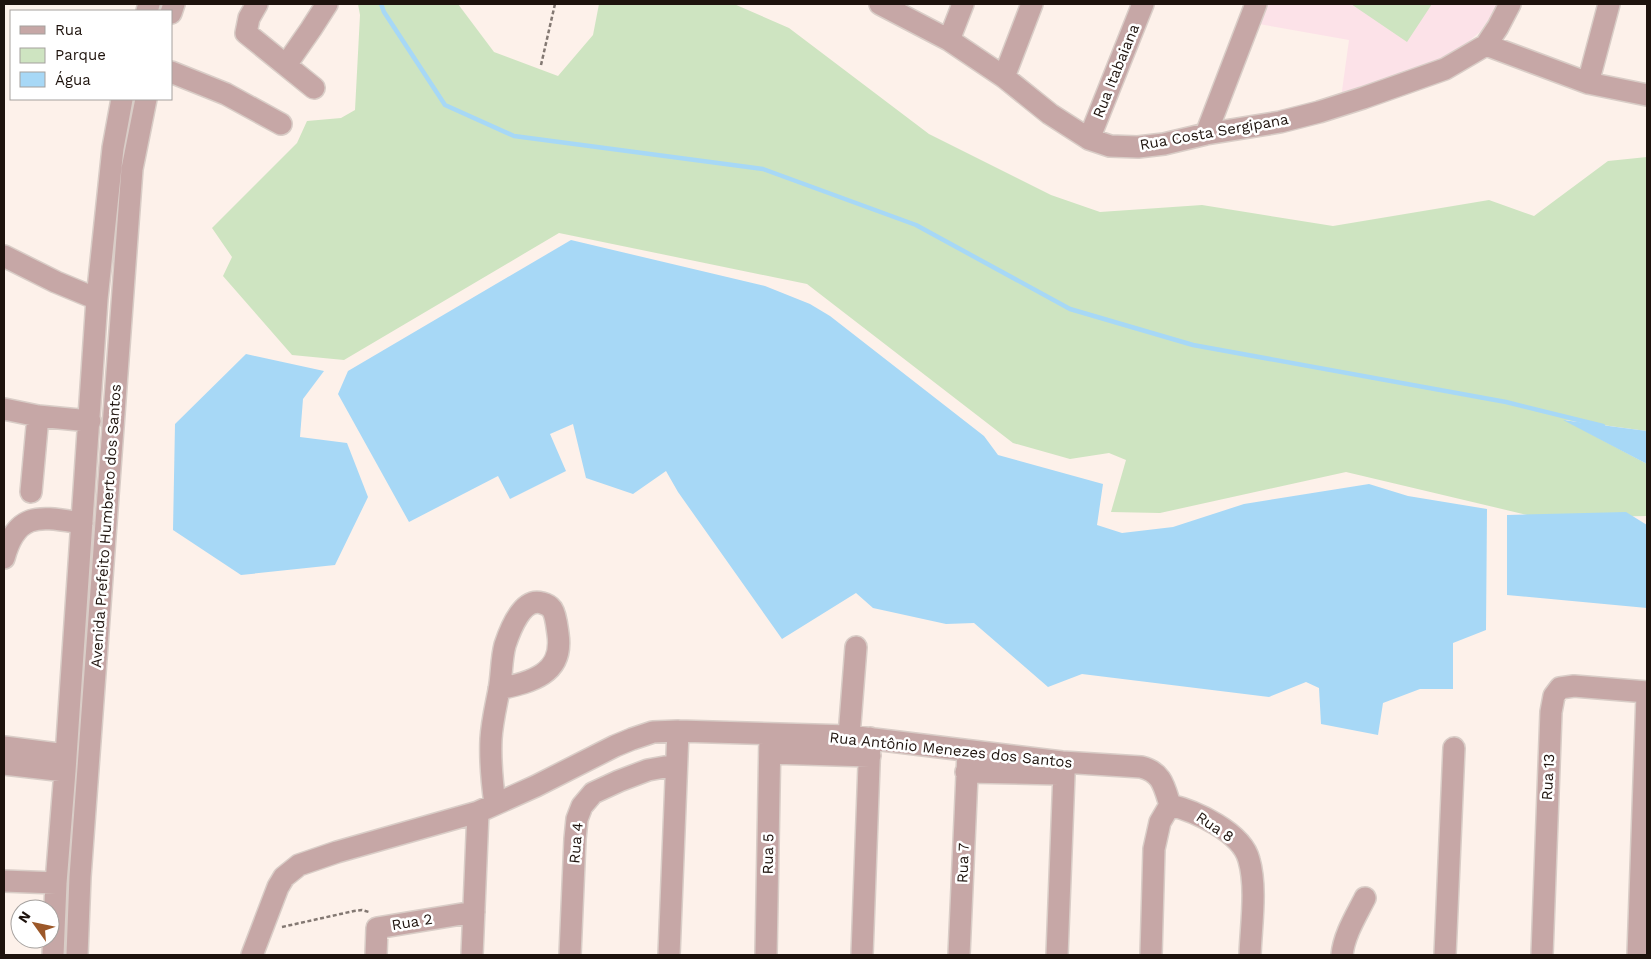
<svg xmlns="http://www.w3.org/2000/svg" width="1651" height="959" font-family="'Work Sans',sans-serif">
	<style>
		.education { fill: #fce2e8 }
		.green { fill: #cee4c1 }
		.water { fill: #a7d8f6 }
		.lines { fill: none; stroke-linecap: round; stroke-linejoin: round }
		.stream { stroke: #a7d8f6; stroke-width: 4.5 }
		.minor-casing { stroke: #d9cdc7; stroke-width: 24 }
		.path { stroke: #837872; stroke-width: 2.5; stroke-dasharray: 4 2.5; stroke-linecap: butt }
		.minor { stroke: #c6a7a6; stroke-width: 21 }
		.labels { text-anchor: middle; dominant-baseline: central; stroke-width: 5; stroke-linejoin: round; paint-order: stroke }
		.street-label { font-size: 15px; fill: #1e130d; stroke: #fff }
	</style>
	<rect width="100%" height="100%" fill="#fdf1ea"/>
	<path class="education" d="M1268,4H1499L1480,32L1450,57L1341,98L1349,40L1259,24Z"/>
	<path class="green" d="M358,4H458L494,52L558,76L593,35L599,4H734L789,28L929,134L1051,195L1100,212L1202,205L1333,226L1489,200L1534,216L1608,161L1647,157V431L1565,420L1647,464V516L1540,518L1346,472L1160,513L1111,512L1126,460L1109,453L1070,459L1013,443L807,284L559,233L344,360L292,355L223,276L232,257L212,228L297,143L307,121L341,118L355,110L360,15Z
		M1351,4H1432L1407,42Z"/>
	<path class="water" d="M571,240L765,286L810,304L830,316L984,436L998,455L1103,484L1097,525L1122,533L1173,527L1244,504L1369,484L1408,496L1487,509L1486,630L1453,643V689H1420L1383,703L1378,735L1321,724L1319,688L1306,682L1269,697L1082,674L1048,687L974,623L946,624L873,608L856,593L782,639L678,492L666,471L633,494L586,478L573,424L550,434L566,471L510,499L498,476L409,522L338,394L348,371Z
		M246,354L324,371L303,399L300,437L347,443L368,497L335,565L241,575L173,530L175,424Z
		M1563,420L1647,431V464Z
		M1626,512L1647,525V608L1507,595V515Z"/>
	<g class="lines">
		<path class="stream" d="M381,4L384,12L445,105L514,136L763,169L916,225L1070,309L1193,345L1506,402L1603,426"/>
		<g class="minor-casing">
			<path id="minor" d="M257,4L249,18L246,33L314,88
				M880,4L949,40L1004,77L1050,114L1089,139L1110,146L1138,147L1164,144L1206,134L1280,122L1319,112L1363,98L1445,69L1486,45L1498,27L1510,4
				M147,11L149,4
				M171,13L174,4
				M949,40L963,4
				M1486,45L1588,83L1647,95
				M286,65L311,29L327,4
				M171,72L226,94L281,124
				M1004,77L1032,4
				M1588,83L1609,4
				M1206,134L1256,4
				M1089,139L1143,4
				M4,256L56,282L97,299
				M4,409L38,416L90,421
				M31,492L38,416
				M4,558C17,510 41,517 82,523
				M849,736L856,647
				M4,747L66,755
				M770,753L870,756
				M4,764L65,771
				M966,772L1059,774
				M495,804C492,782 490,761 491,739C492,722 496,706 499,690C502,675 501,660 505,645C510,630 522,597 542,603C546,604 549,605 552,609C556,615 557,627 558,634C564,675 530,682 499,689
				M1170,805C1195,811 1242,832 1249,860C1257,888 1251,926 1250,955
				M4,881L56,883
				M53,955L56,883L65,771L97,299L113,148L122,99
				M77,955L80,877L128,223L132,169L146,99
				M252,955L278,887L284,877L299,865L337,852L478,812L536,786L615,746L632,739L653,732L678,731L849,736L1062,762L1141,767C1162,772 1164,786 1170,805
				M376,955L377,928L474,912
				M472,955L478,812
				M570,955L575,839L577,819L582,806L593,793L619,781L648,770L676,765
				M669,955L678,731
				M766,955L770,735
				M862,955L870,738
				M959,955L968,752
				M1057,955L1064,774L1062,762
				M1151,955L1154,849L1160,822L1170,805
				M1342,955C1344,935 1356,916 1365,898
				M1445,955L1454,748
				M1542,955L1551,712L1554,696L1560,688L1574,686L1647,692
				M1638,955L1647,695"/>
		</g>
		<path class="path" d="M541,65L555,4
			M282,927L354,911L362,910L369,912"/>
		<use href="#minor" class="minor"/>
	</g>
	<g class="labels">
		<g class="street-label">
			<text transform="translate(1116 71) rotate(-68)">Rua Itabaiana</text>
			<text transform="translate(1214 132) rotate(-10)">Rua Costa Sergipana</text>
			<text transform="translate(106 526) rotate(-86)">Avenida Prefeito Humberto dos Santos</text>
			<text transform="translate(951 750) rotate(6)">Rua Antônio Menezes dos Santos</text>
			<text transform="translate(1548 777) rotate(-87)">Rua 13</text>
			<text transform="translate(1215 827) rotate(34)">Rua 8</text>
			<text transform="translate(576 843) rotate(-85)">Rua 4</text>
			<text transform="translate(768 854) rotate(-89)">Rua 5</text>
			<text transform="translate(963 863) rotate(-88)">Rua 7</text>
			<text transform="translate(412 922) rotate(-9)">Rua 2</text>
		</g>
	</g>
	<rect width="1651" height="959" fill="none" stroke="#1e130d" stroke-width="10"/>
	<rect x="10" y="10" width="162" height="90" fill="#ffffff" stroke="#a5a19e"/>
	<rect x="20" y="26" width="25" height="8" fill="#c6a7a6" stroke="#a5a19e"/>
	<text x="55" y="35" font-size="15" fill="#1e130d">Rua</text>
	<rect x="20" y="48" width="25" height="15" fill="#cee4c1" stroke="#a5a19e"/>
	<text x="55" y="60" font-size="15" fill="#1e130d">Parque</text>
	<rect x="20" y="72" width="25" height="15" fill="#a7d8f6" stroke="#a5a19e"/>
	<text x="55" y="85" font-size="15" fill="#1e130d">Água</text>
	<g transform="translate(35 924) rotate(303)"><circle r="24" fill="#ffffff" stroke="#a5a19e"/>
	<path d="M0-4L9 19L0 12L-9 19Z" fill="#9c5829"/>
	<text y="-8" font-size="14" font-weight="bold" text-anchor="middle" fill="#1e130d">N</text>
	</g>
</svg>
